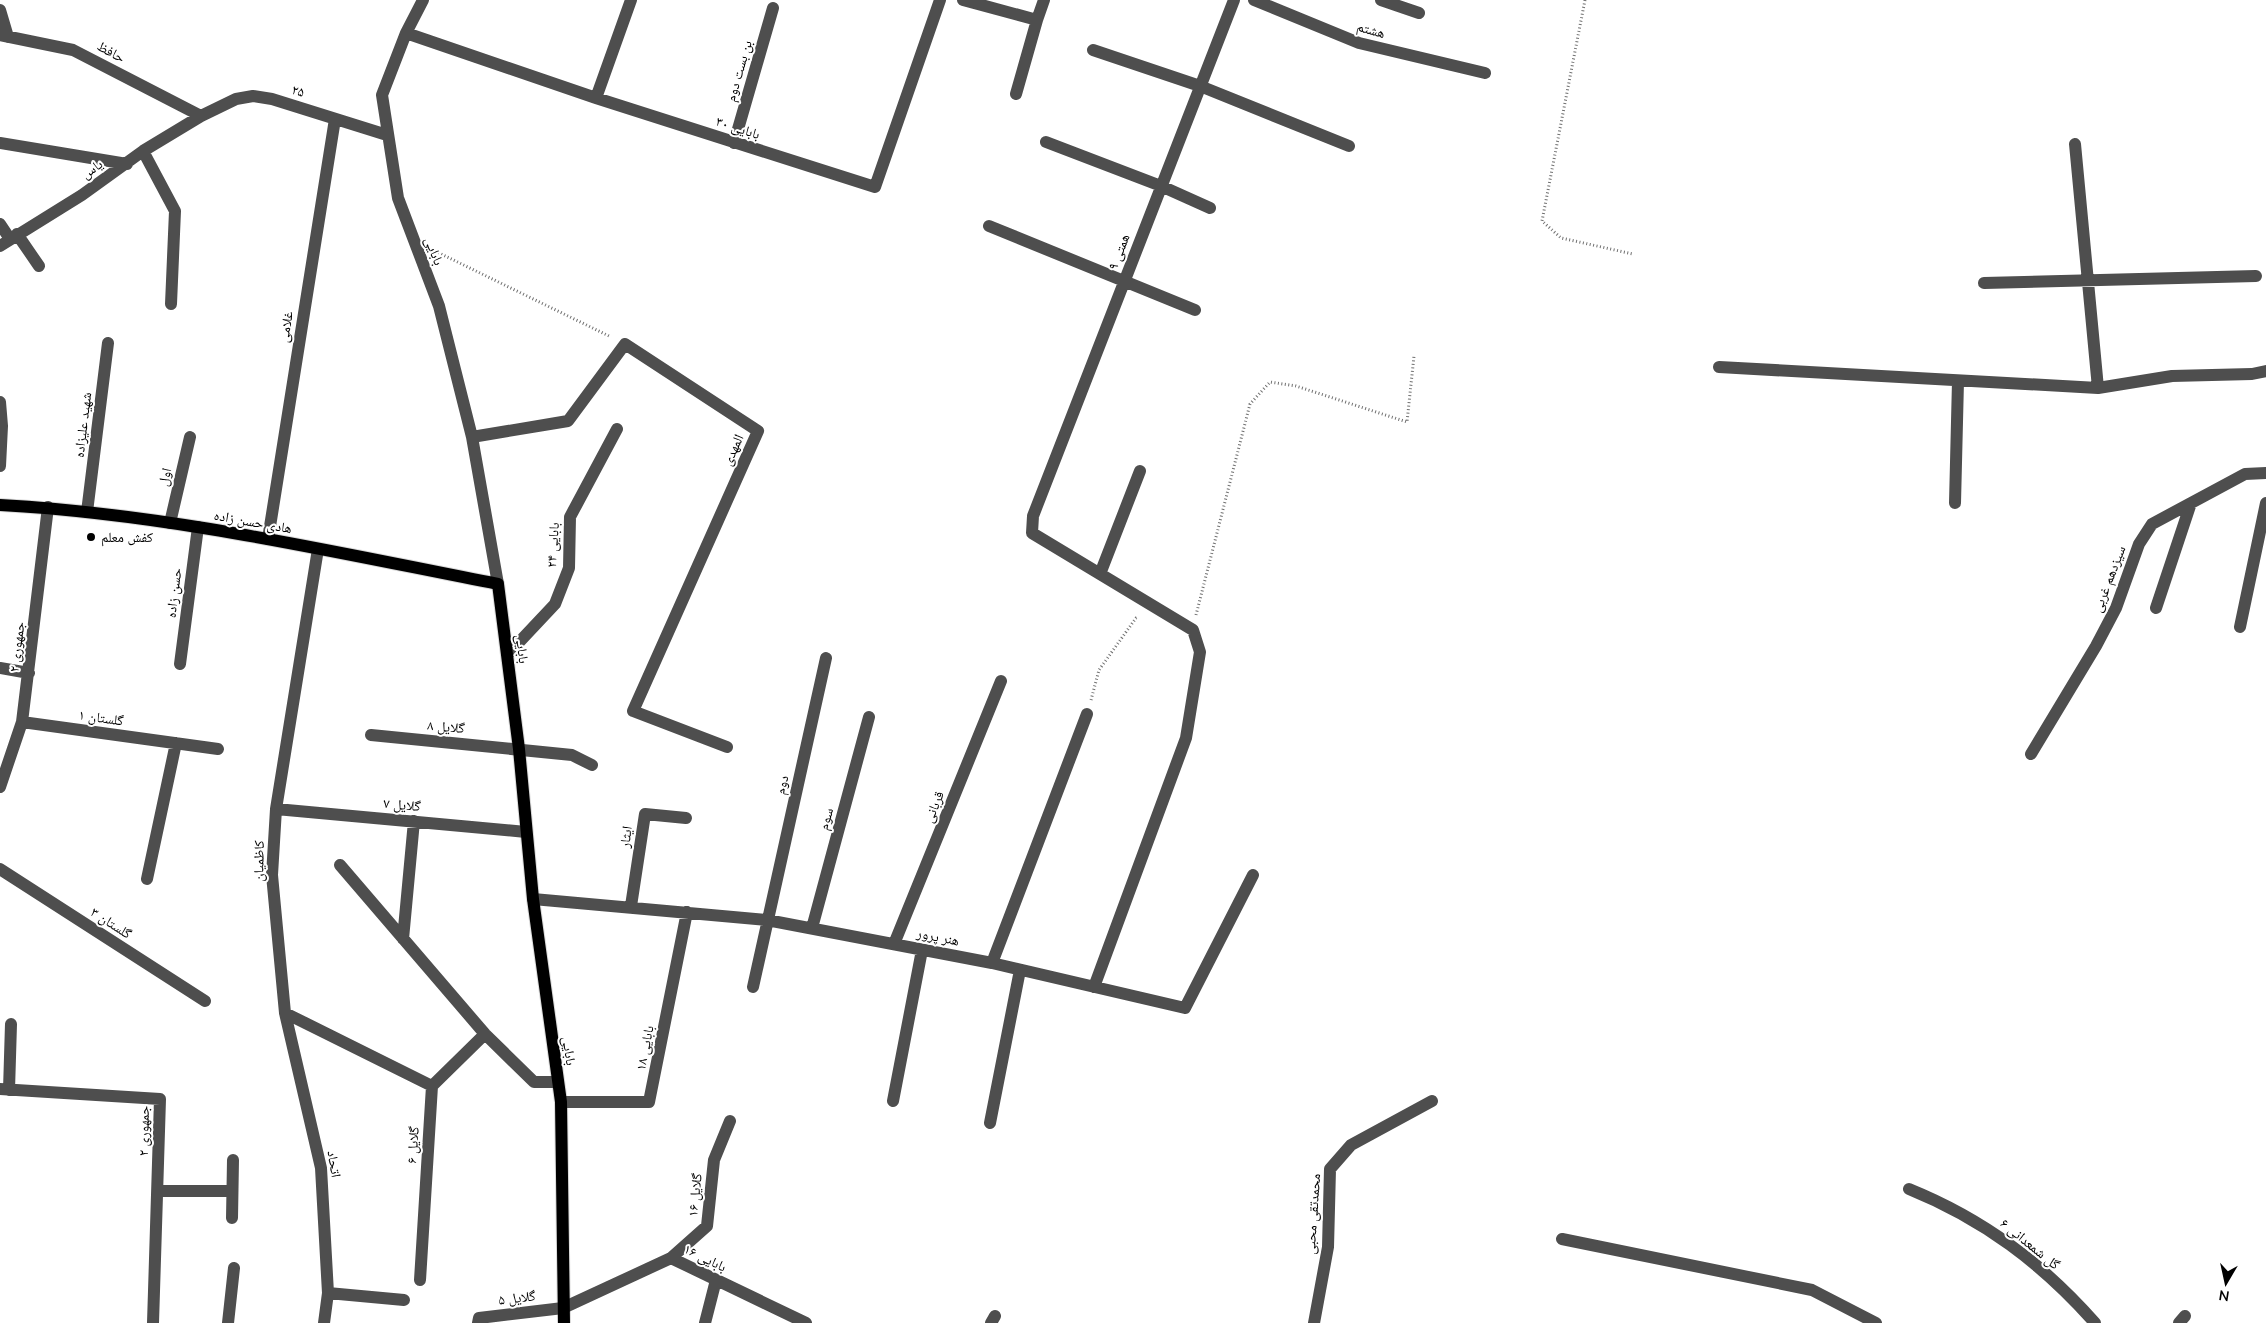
<svg xmlns="http://www.w3.org/2000/svg" width="2266" height="1323" font-family="'Nunito Sans','Noto Naskh Arabic',sans-serif">
	<style>
		.lines { fill: none; stroke-linecap: round; stroke-linejoin: round }
		.major-casing { stroke: #dbdbdb; stroke-width: 14 }
		.path { stroke: #707070; stroke-width: 3; stroke-dasharray: 1 2.5; stroke-linecap: butt }
		.minor { stroke: #4e4e4e; stroke-width: 12 }
		.major { stroke: #000; stroke-width: 12 }
		.poi-dot { fill: #000; stroke: #fff; stroke-width: 2 }
		.labels { text-anchor: middle; dominant-baseline: central; stroke-width: 4; stroke-linejoin: round; paint-order: stroke }
		.street-label { font-size: 14px; fill: #000; stroke: #fff }
		.poi-label { font-size: 14px; fill: #000; stroke: #fff; text-anchor: start }
	</style>
	<rect width="100%" height="100%" fill="#fff"/>
	<g class="lines">
		<g class="major-casing">
			<path id="major" d="M0,505C168,514 333,552 498,584L519,749L533,899L561,1102L564,1323"/>
		</g>
		<path class="path" d="M1585,0L1542,221L1561,238L1633,254
			M435,251L611,337
			M1196,615L1250,404L1270,382L1296,386L1407,422L1414,356
			M1091,700L1099,670L1136,618L1139,617"/>
		<path class="minor" d="M423,0L406,33L382,95L398,198L439,306L472,437L498,584
			M963,0L1037,20L1016,94
			M1254,0L1359,43L1485,73
			M1381,0L1419,13
			M0,10L8,37
			M1037,20L1044,0
			M406,33L596,98L875,187L940,0
			M0,35L73,50L201,116
			M1093,50L1200,86L1349,146
			M596,98L631,0
			M1046,142L1161,186L1210,208
			M0,143L127,164
			M734,143L773,8
			M2075,144L2098,388
			M143,151L175,211L171,304
			M0,224L10,239
			M989,226L1195,310
			M17,234L39,266
			M0,246L82,195L143,151L201,116L236,99L253,96L272,99L387,135
			M1984,283L2256,276
			M1719,367L2098,388L2172,376L2252,374L2266,371
			M0,402L2,426L0,466
			M472,437L568,421L625,344L758,431L633,711L727,747
			M1955,503L1958,381
			M87,512L108,343
			M170,523L190,437
			M268,539L335,119
			M318,549L276,809L272,875L285,1013L321,1168L328,1293L324,1323
			M1100,574L1140,471
			M2156,608L2191,503
			M2240,627L2266,503
			M508,654L555,604L569,568L570,517L617,429
			M180,664L198,527
			M0,668L29,673
			M22,722L218,749
			M371,735L572,755L592,765
			M2031,754L2096,646L2116,608L2139,544L2152,524L2245,474L2266,473
			M0,787L22,722L48,507
			M276,809L526,832
			M340,865L485,1034L534,1082H558
			M0,869L205,1001
			M147,879L176,743
			M533,899L767,920L992,963L1185,1008L1253,875
			M631,906L645,814L686,818
			M812,928L869,717
			M403,939L414,821
			M894,944L1001,681
			M992,963L1087,714
			M753,987L826,658
			M1094,987L1186,738L1200,652L1193,630L1032,533L1033,516L1234,0
			M285,1013L432,1086
			M0,1089L160,1099L153,1323
			M9,1090L11,1024
			M893,1101L922,950
			M561,1102H649L687,912
			M990,1123L1020,970
			M1909,1189C1983,1219 2042,1263 2095,1323
			M158,1191H232
			M232,1218L233,1160
			M1562,1239L1812,1290L1876,1323
			M671,1258L707,1226L714,1160L730,1121
			M420,1280L432,1086L485,1034
			M328,1293L404,1300
			M228,1323L234,1268
			M478,1323L479,1318L563,1308L671,1258L806,1323
			M705,1323L716,1280
			M991,1323L995,1316
			M1314,1323L1328,1247L1330,1169L1351,1145L1432,1101
			M2179,1323L2185,1316"/>
		<use href="#major" class="major"/>
	</g>
	<circle class="poi-dot" cx="91" cy="537" r="5"/>
	<g class="labels">
		<g class="street-label">
			<text transform="translate(1371 30) rotate(16)">هشتم</text>
			<text transform="translate(111 52) rotate(28)">حافظ</text>
			<text transform="translate(739 71) rotate(-74)">بن بست دوم</text>
			<text transform="translate(298 91) rotate(17)">۲۵</text>
			<text transform="translate(738 128) rotate(18)">بابایی ۳۰</text>
			<text transform="translate(92 169) rotate(-35)">یاس</text>
			<text transform="translate(434 251) rotate(69)">بابایی</text>
			<text transform="translate(1119 252) rotate(-69)">همتی ۹</text>
			<text transform="translate(286 327) rotate(-81)">غلامی</text>
			<text transform="translate(83 425) rotate(-83)">شهید علیزاده</text>
			<text transform="translate(733 450) rotate(-66)">المهدی</text>
			<text transform="translate(165 477) rotate(-77)">اول</text>
			<text transform="translate(253 522) rotate(10)">هادی حسن زاده</text>
			<text transform="translate(553 545) rotate(-86)">بابایی ۲۴</text>
			<text transform="translate(2109 579) rotate(-69)">سیزدهم غربی</text>
			<text transform="translate(174 593) rotate(-83)">حسن زاده</text>
			<text transform="translate(17 647) rotate(-83)">جمهوری ۲</text>
			<text transform="translate(522 649) rotate(83)">بابایی</text>
			<text transform="translate(101 718) rotate(8)">گلستان ۱</text>
			<text transform="translate(446 727) rotate(5)">گلایل ۸</text>
			<text transform="translate(782 785) rotate(-77)">دوم</text>
			<text transform="translate(402 805) rotate(5)">گلایل ۷</text>
			<text transform="translate(934 807) rotate(-68)">قربانی</text>
			<text transform="translate(826 819) rotate(-75)">سوم</text>
			<text transform="translate(626 837) rotate(-82)">ایثار</text>
			<text transform="translate(259 861) rotate(-89)">کاظمیان</text>
			<text transform="translate(111 923) rotate(33)">گلستان ۳</text>
			<text transform="translate(938 937) rotate(11)">هنر پرور</text>
			<text transform="translate(645 1048) rotate(-79)">بابایی ۱۸</text>
			<text transform="translate(569 1051) rotate(82)">بابایی</text>
			<text transform="translate(144 1131) rotate(-89)">جمهوری ۲</text>
			<text transform="translate(413 1145) rotate(-86)">گلایل ۶</text>
			<text transform="translate(334 1164) rotate(81)">اتحاد</text>
			<text transform="translate(695 1195) rotate(-84)">گلایل ۱۶</text>
			<text transform="translate(1313 1214) rotate(-86)">محمدتقی محبی</text>
			<text transform="translate(2030 1244) rotate(39)">گل شمعدانی ۶</text>
			<text transform="translate(705 1258) rotate(26)">بابایی ۱۶</text>
			<text transform="translate(517 1298) rotate(-7)">گلایل ۵</text>
		</g>
		<g class="poi-label">
			<text x="101" y="537">کفش معلم</text>
		</g>
	</g>
	<g transform="translate(2226 1283) rotate(189)" stroke="#ffffff" stroke-width="4" paint-order="stroke">
	<path d="M0-4L9 19L0 12L-9 19Z" fill="#000000"/>
	<text y="-8" font-size="14" font-weight="bold" text-anchor="middle" fill="#000000">N</text>
	</g>
</svg>
